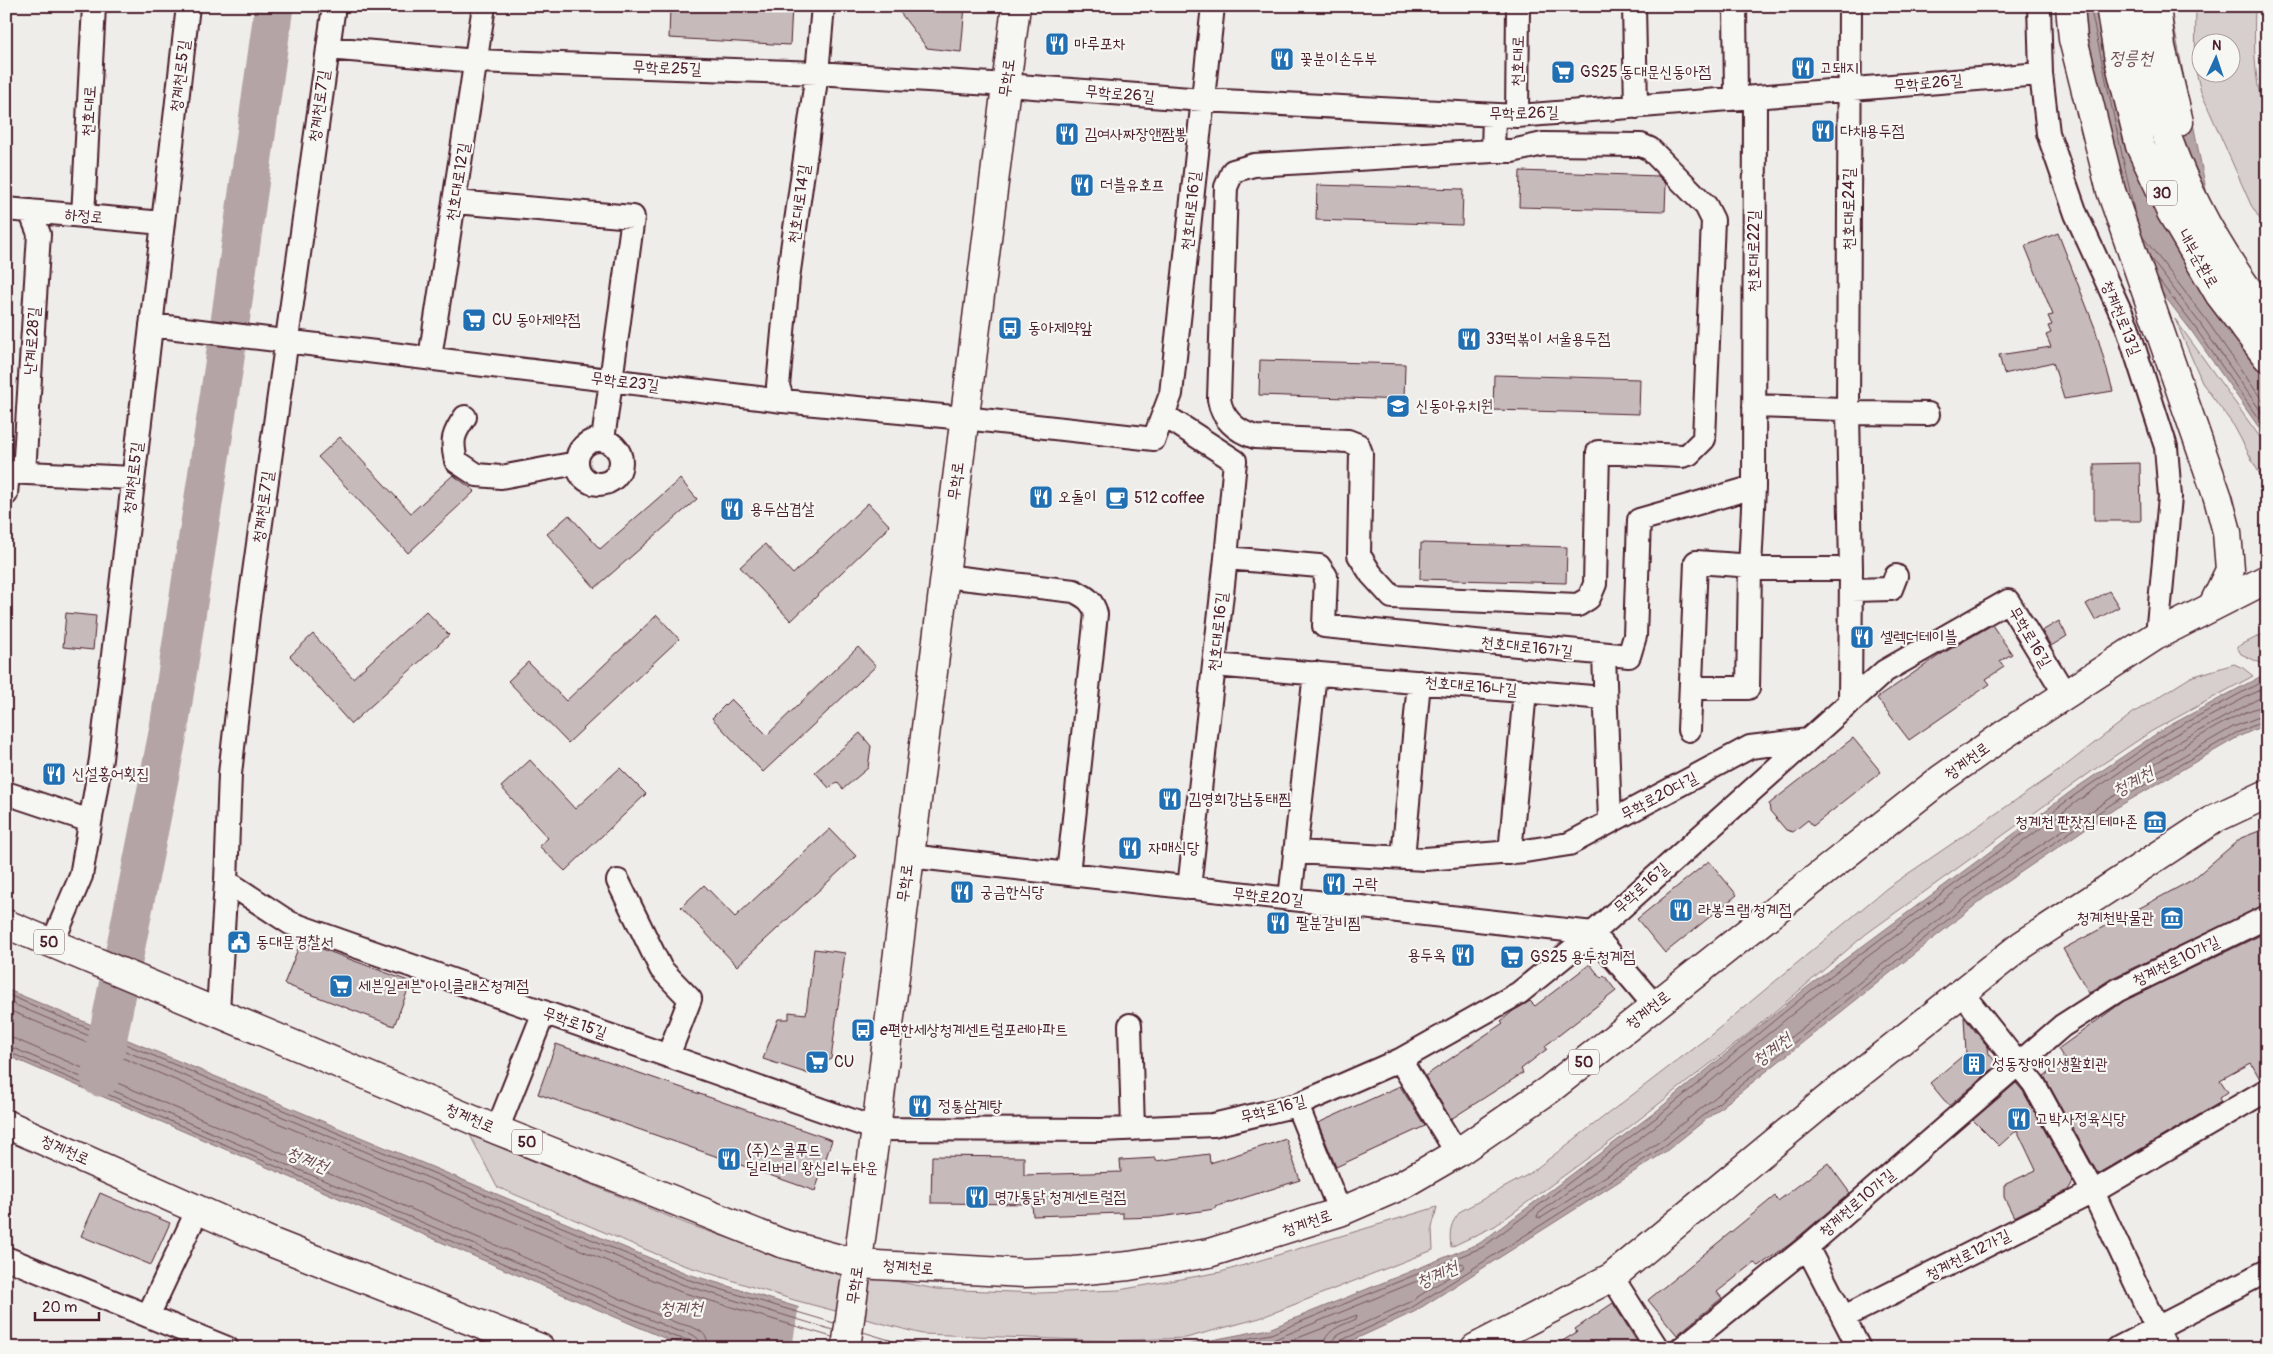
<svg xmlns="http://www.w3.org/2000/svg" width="2273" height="1354" font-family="Pangolin,'Poor Story',sans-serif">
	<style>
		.green { fill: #d7cfce; stroke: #90777c; fill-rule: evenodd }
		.water { fill: #b4a4a5; stroke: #8a6f74 }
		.pier { fill: #efedea }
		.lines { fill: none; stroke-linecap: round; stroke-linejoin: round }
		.shore { stroke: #74545c; stroke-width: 1 }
		.river { stroke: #b4a4a5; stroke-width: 39 }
		.building { fill: #c6babb; stroke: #4a1f2b }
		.minor-casing { stroke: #4a1f2b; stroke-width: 26 }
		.major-casing { stroke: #4a1f2b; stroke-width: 31 }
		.highway-casing { stroke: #4a1f2b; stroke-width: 31 }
		.minor { stroke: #f6f6f2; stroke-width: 22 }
		.major { stroke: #f6f6f2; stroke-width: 28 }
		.highway { stroke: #f6f6f2; stroke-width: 28 }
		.labels { text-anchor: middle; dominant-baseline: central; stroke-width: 4.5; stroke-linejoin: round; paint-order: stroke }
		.shield { fill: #f6f6f2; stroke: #7e6067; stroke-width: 1 }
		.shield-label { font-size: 15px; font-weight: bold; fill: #4a1f2b }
		.poi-label { font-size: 16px; fill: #4a1f2b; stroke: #f6f6f2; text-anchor: start }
		.street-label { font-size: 16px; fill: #4a1f2b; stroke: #f6f6f2 }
		.water-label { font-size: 18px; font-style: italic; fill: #6f4e56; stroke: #f6f6f2 }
	</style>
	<rect width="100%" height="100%" fill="#efedea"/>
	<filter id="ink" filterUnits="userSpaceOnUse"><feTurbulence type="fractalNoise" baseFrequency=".02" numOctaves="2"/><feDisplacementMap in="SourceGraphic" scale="10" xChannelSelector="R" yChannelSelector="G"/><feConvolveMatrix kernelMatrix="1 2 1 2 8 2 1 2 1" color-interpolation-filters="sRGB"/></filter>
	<g filter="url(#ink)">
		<path class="green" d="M2196,6H2255C2254,44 2253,83 2267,119V230L2251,205L2201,92L2195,68ZM2200,42H2230V72H2200Z
			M2175,319L2267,447V488L2234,426L2203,384Z
			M2267,632V666L2241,654L2237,647Z
			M2234,664L2243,668L2253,676L2152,731L2098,767L1866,934L1747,1035L1614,1139L1495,1226L1451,1247C1449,1231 1450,1223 1461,1211L1529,1174L1712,1034L1887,888L2060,770L2133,713L2191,677Z
			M470,1135L687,1224L798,1262L936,1289L1039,1293L1119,1290L1221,1272L1437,1207L1432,1228L1433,1250L1260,1318L1186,1338L1108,1341L922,1334L794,1300L680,1264L497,1187Z"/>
		<path class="water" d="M2071,6H2170L2212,220L2267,304V439L2190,329L2120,239Z
			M2267,673V724L2238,737L2116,808L1993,891L1665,1152L1414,1312L1336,1348H700L671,1341L6,1055V989L688,1274L922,1345L1170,1348L1269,1329L1480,1243L1654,1113L1806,988L2073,790L2165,728Z"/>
		<path class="pier" d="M799,1305L907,1337L905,1348H792Z"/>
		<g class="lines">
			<path class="shore" d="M2090,6L2134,210
				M2143,237L2205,318L2267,407
				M2151,259L2199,322L2267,420
				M2157,278L2194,326L2267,431
				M2267,686L2171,737L2079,800L1813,997L1661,1122L1538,1214L1537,1217L1541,1218L1659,1142L1987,881L2111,798L2233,727L2267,714
				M2267,694L2175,744L2148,762L2147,765L2151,766C2175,752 2242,707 2267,706
				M6,994L686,1279L834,1323
				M6,1001L684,1285L833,1330
				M6,1009L681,1292L832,1337
				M6,1037L15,1039L677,1323C692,1327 708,1329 709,1348
				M6,1045L675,1330C686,1333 700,1333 702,1348
				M6,1051L673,1336L691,1341L695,1348
				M863,1332L916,1348
				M1197,1348L1271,1334L1483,1247L1657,1117L1809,992L2075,795L2168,732L2267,679
				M1231,1348L1273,1340L1461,1263L1464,1264L1463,1268L1408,1303L1336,1336L1332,1341L1331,1348
				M1272,1348L1357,1315L1356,1319C1342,1326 1324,1329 1323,1348
				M1337,1348L1340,1341L1411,1308L1662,1148L1990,886L2113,803L2236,733L2267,720"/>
			<path class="river" d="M100,1077L169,728L224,365L274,6"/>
		</g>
		<path class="building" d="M670,6H792L790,45L669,38Z
			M895,6H965L961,52L927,48Z
			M1520,171L1658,176L1666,184L1665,211L1519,207Z
			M1317,185L1463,189L1462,225L1316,220Z
			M2058,233L2095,328L2113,391L2064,399L2053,362L2004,374L1999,355L2051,347L2046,335L2051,333L2048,326L2052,325L2048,316L2053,315L2025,246Z
			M1260,360L1405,364L1404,400L1259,395Z
			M1494,375L1640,379L1639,414L1493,410Z
			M340,437L411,513L453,475L475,491L408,553L318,457Z
			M2140,463L2141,521H2094V464Z
			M680,479L697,499L595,588L547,534L569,515L600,549Z
			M868,503L890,526L791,621L740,567L765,544L793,574Z
			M1421,543L1567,547L1566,583L1420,579Z
			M2109,591L2119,607L2095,620L2086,604Z
			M426,611L449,635L351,724L290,656L313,634L353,678Z
			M66,613L96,616L93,650L63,647Z
			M657,615L679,639L568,743L508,681L528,662L566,701Z
			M2059,621L2067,636L2051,646L2042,631Z
			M1992,625L2012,654L2000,661L2004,667L1986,679L1990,684L1909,740L1877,698L1940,655Z
			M858,647L876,666L763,772L712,718L731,699L767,735Z
			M860,733L871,746L868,768L843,789L837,782L829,788L815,772Z
			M1853,738L1881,772L1813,826L1808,820L1793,832L1786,830L1770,811L1769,804Z
			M530,760L575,809L620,768L646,794L565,871L539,846L548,838L501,787Z
			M2267,828V904L2112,978L2089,993L2063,949L2192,880L2241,838Z
			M830,829L856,856L737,966L681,907L704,885L735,917Z
			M1709,861L1737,895L1665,953L1637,919Z
			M2267,932V1077L2260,1079L2251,1063L2220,1080L2228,1092L2219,1098L2221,1102L2098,1174L2044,1076L2065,1060L2058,1049L2124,1001Z
			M301,941L411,982L394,1026L284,984Z
			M814,949L845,953L831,1059L809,1074L763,1059L778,1019H789V1012L806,1014Z
			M1590,964L1601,978L1604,975L1616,991L1545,1046L1547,1049L1521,1069L1523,1073L1451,1119L1425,1076L1503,1023L1501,1021L1513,1011L1530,1001L1535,1006Z
			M1964,1017L1988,1047L1989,1054L1995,1061L1996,1066L1949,1106L1930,1083L1966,1053Z
			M556,1044L832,1140L815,1191L538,1094Z
			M2016,1083L2023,1091L2073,1182L2068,1190L2014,1217L2004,1197V1185L2036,1170L2017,1130L1999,1146L1973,1120Z
			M1400,1086L1425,1126L1336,1167L1318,1123Z
			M1286,1139L1300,1180L1215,1207V1209L1159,1217L1123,1218V1213L1033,1216L1032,1204L931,1203L932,1156L1024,1157V1175L1121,1172L1120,1160L1156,1158V1161L1209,1154L1210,1163Z
			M1828,1163L1850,1193L1790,1244L1759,1266L1754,1263L1717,1292L1722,1298L1677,1335L1648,1300L1775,1196L1778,1201Z
			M100,1193L170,1223L151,1265L81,1236Z
			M1613,1303L1641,1348H1551L1577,1332L1575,1329Z"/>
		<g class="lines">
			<g class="minor-casing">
				<path id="minor" d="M1634,6L1636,107
					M1735,6L1736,98
					M2039,6L2041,74L2048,133L2076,214L2127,326L2166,447L2170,497L2157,635
					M328,48L476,61L817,73L1007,85L1203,100L1517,116L2041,74
					M1517,116L1518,6
					M1493,151H1512L1543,144L1641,145L1650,149L1706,206L1713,220L1704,439L1689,454L1682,456L1598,452L1595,584L1589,598L1578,605L1392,597L1371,574L1359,555L1361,453L1358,445L1348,441L1255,437C1236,431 1222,419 1219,399L1226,187L1233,171L1254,165L1493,151L1494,115
					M455,202L633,217L603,440
					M6,209L163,223
					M83,216L94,6
					M151,325L783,401L964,418L1154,439L1171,394L1213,6
					M430,358L484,6
					M783,401L778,386L788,278L817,73L823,6
					M1754,406L1842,409L1857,413L1928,414
					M1164,415L1235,461L1226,558L1189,888
					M465,417C453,434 451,440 456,461L477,475L501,477L577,463
					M577 462a22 22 0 1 1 44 0a22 22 0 1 1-44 0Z
					M6,472L133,478
					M24,473L39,234L30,211
					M6,494L8,472
					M1226,558L1319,566L1326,576L1324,626L1629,656L1635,636L1639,520L1754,487
					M944,576L1074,591C1086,597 1093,601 1096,614L1068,874
					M1851,590L1891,589L1896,576
					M1604,655L1610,821
					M1214,665L1604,698
					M1691,688H1748L1750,568L1754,487L1755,97
					M1850,702L1851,569L1848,411L1850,6
					M1689,730L1696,562L1739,565L1759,569H1851
					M6,793L90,821
					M1295,852L1425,859L1525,851L1569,844L1750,747L1808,740
					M1510,853L1525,691
					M909,856L1593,933L1654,1005
					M1403,858L1419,682
					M226,881L290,923L876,1129L1101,1130L1213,1125L1297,1105L1400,1060L1519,993L1593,933L1885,671L2008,601L2065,694
					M618,881L661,969L690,999L668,1056
					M1290,899L1315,673
					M52,944L81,876L101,759L188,6
					M1962,993L2034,1084L2093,1192L2166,1348
					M218,1011L226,881L230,774L248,615L334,6
					M1130,1025L1133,1129
					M1400,1060L1457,1153
					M1297,1105L1340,1212
					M497,1130L544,1012
					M1807,1247L1859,1348
					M6,1258L227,1348
					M1612,1277L1657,1348
					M148,1316L198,1209
					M1844,1317L2093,1192L2267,1090
					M1682,1348L1807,1247L2062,1026L2118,990L2267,917
					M2118,1348L2267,1271"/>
			</g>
			<g class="major-casing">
				<path id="major" d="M6,924L497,1130L781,1243L858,1264L1024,1273L1074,1271L1129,1266L1209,1253L1340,1212L1400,1186L1457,1153L1550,1089L1941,779L2005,734L2157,635L2267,579
					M6,1124L273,1243L540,1348
					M846,1348L876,1129L1016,6
					M1475,1348L1612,1277L1825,1101L2022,945L2216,818L2267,794"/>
			</g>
			<g class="highway-casing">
				<path id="highway" d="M2070,6L2073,39L2111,191L2218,498L2227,532L2230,570L2213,605
					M2110,6L2119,60L2140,146L2171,212L2219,294L2267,357
					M2137,6C2150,122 2195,224 2267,315
					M2156,6L2161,47L2179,122"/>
			</g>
			<use href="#minor" class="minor"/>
			<use href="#major" class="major"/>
			<use href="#highway" class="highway"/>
		</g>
	</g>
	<defs>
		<g id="restaurant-square" transform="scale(1.25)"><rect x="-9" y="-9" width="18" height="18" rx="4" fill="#1f6fb2" stroke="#f6f6f2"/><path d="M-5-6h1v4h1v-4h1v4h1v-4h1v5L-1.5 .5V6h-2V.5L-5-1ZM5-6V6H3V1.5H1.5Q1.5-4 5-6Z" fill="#fff"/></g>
		<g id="supermarket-square" transform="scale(1.25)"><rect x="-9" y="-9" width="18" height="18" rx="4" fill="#1f6fb2" stroke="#f6f6f2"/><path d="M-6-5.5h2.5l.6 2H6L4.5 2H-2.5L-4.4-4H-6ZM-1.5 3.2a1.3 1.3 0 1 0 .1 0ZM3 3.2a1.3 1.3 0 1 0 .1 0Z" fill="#fff"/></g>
		<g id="bus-square" transform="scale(1.25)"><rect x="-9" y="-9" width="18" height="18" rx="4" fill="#1f6fb2" stroke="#f6f6f2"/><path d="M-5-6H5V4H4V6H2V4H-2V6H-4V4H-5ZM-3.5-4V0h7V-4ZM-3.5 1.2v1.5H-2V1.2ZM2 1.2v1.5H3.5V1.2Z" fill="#fff"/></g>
		<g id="school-square" transform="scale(1.25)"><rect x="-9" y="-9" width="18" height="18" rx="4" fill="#1f6fb2" stroke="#f6f6f2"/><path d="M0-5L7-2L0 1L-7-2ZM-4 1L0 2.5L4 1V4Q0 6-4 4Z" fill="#fff"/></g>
		<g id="cafe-square" transform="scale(1.25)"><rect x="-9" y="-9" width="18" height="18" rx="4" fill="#1f6fb2" stroke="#f6f6f2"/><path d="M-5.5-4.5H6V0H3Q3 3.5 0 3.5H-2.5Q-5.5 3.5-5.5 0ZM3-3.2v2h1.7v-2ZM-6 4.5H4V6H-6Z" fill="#fff"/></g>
		<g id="museum-square" transform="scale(1.25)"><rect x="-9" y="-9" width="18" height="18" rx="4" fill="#1f6fb2" stroke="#f6f6f2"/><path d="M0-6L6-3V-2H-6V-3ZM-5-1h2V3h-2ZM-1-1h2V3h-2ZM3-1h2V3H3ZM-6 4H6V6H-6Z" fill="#fff"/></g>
		<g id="civic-square" transform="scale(1.25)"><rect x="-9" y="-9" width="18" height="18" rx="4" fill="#1f6fb2" stroke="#f6f6f2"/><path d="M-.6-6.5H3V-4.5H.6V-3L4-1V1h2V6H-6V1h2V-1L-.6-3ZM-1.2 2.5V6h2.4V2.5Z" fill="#fff"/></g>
		<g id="building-square" transform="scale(1.25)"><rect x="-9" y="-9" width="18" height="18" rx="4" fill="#1f6fb2" stroke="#f6f6f2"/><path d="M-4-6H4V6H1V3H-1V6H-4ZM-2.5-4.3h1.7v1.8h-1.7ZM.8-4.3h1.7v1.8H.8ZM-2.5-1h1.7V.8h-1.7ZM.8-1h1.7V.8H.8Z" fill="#fff"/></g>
	</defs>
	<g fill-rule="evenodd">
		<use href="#restaurant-square" x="1057" y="44"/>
		<use href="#restaurant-square" x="1282" y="59"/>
		<use href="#restaurant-square" x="1803" y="68"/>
		<use href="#supermarket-square" x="1563" y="72"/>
		<use href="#restaurant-square" x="1823" y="131"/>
		<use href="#restaurant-square" x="1067" y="134"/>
		<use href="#restaurant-square" x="1082" y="185"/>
		<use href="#supermarket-square" x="474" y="320"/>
		<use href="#bus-square" x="1010" y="328"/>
		<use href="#restaurant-square" x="1469" y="339"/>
		<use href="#school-square" x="1398" y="406"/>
		<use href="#restaurant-square" x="1041" y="497"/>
		<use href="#cafe-square" x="1117" y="498"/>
		<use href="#restaurant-square" x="732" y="509"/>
		<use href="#restaurant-square" x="1862" y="637"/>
		<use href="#restaurant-square" x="54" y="774"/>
		<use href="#restaurant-square" x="1170" y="799"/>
		<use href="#museum-square" x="2155" y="822"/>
		<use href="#restaurant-square" x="1130" y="848"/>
		<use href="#restaurant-square" x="1334" y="884"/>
		<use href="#restaurant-square" x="962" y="892"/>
		<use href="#restaurant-square" x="1681" y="910"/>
		<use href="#museum-square" x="2172" y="918"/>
		<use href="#restaurant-square" x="1278" y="923"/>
		<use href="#civic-square" x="239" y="942"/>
		<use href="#restaurant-square" x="1463" y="955"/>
		<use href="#supermarket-square" x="1512" y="957"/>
		<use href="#supermarket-square" x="341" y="986"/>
		<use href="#bus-square" x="863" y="1030"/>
		<use href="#supermarket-square" x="817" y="1062"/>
		<use href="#building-square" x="1974" y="1064"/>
		<use href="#restaurant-square" x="920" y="1106"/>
		<use href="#restaurant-square" x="2019" y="1119"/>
		<use href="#restaurant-square" x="729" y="1159"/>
		<use href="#restaurant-square" x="977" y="1197"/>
	</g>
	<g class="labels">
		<g class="shield">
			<rect x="2147" y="180.5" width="30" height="25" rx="4"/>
			<rect x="34" y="929.5" width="30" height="25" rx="4"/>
			<rect x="1569" y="1049.5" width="30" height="25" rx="4"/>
			<rect x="512" y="1129.5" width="30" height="25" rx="4"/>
		</g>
		<g class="shield-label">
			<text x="2162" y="193">30</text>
			<text x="49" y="942">50</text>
			<text x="1584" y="1062">50</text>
			<text x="527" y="1142">50</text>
		</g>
		<g class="poi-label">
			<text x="1074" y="44">마루포차</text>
			<text x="1300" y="59">꽃분이손두부</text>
			<text x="1820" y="68">고돼지</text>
			<text x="1580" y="72">GS25 동대문신동아점</text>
			<text x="1840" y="131">다채용두점</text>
			<text x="1084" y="134">김여사짜장앤짬뽕</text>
			<text x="1100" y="185">더블유호프</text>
			<text x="492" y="320">CU 동아제약점</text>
			<text x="1028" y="328">동아제약앞</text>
			<text x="1486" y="339">33떡볶이 서울용두점</text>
			<text x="1416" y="406">신동아유치원</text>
			<text x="1058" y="497">오돌이</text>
			<text x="1134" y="498">512 coffee</text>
			<text x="750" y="509">용두삼겹살</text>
			<text x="1880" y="637">셀렉더테이블</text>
			<text x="72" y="774">신설홍어횟집</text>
			<text x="1188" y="799">김영희강남동태찜</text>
			<text x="2138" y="822" text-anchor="end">청계천 판잣집 테마존</text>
			<text x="1148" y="848">자매식당</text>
			<text x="1352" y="884">구락</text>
			<text x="980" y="892">궁금한식당</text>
			<text x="1698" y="910">라봉크랩 청계점</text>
			<text x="2154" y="918" text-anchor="end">청계천박물관</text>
			<text x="1296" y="923">팔분갈비찜</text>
			<text x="256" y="942">동대문경찰서</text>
			<text x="1446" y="955" text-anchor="end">용두옥</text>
			<text x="1530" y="957">GS25 용두청계점</text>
			<text x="358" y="986">세븐일레븐 아이클래스청계점</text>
			<text x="880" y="1030">e편한세상청계센트럴포레아파트</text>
			<text x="834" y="1062">CU</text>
			<text x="1992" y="1064">성동장애인생활회관</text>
			<text x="938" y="1106">정통삼계탕</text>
			<text x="2036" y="1119">고박사정육식당</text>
			<text x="746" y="1150">(주)스쿨푸드<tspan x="746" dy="18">딜리버리 왕십리뉴타운</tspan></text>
			<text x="994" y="1197">명가통닭 청계센트럴점</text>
		</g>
		<g class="street-label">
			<text transform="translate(1518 61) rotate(-89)">천호대로</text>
			<text transform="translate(667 68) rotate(2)">무학로25길</text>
			<text transform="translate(180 76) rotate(-83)">청계천로5길</text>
			<text transform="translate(1007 78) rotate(-83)">무학로</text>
			<text transform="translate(1928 83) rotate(-5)">무학로26길</text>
			<text transform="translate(1120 94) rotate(5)">무학로26길</text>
			<text transform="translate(319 106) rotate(-82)">청계천로7길</text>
			<text transform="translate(89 111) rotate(-87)">천호대로</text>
			<text transform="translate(1524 113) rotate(-1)">무학로26길</text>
			<text transform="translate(458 182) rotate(-81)">천호대로12길</text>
			<text transform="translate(799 204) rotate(-82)">천호대로14길</text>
			<text transform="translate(1849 209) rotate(-90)">천호대로24길</text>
			<text transform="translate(1191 211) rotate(-84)">천호대로16길</text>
			<text transform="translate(84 216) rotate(5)">하정로</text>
			<text transform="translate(1754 251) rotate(-90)">천호대로22길</text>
			<text transform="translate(2198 259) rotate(60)">내부순환로</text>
			<text transform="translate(2121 318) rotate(68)">청계천로13길</text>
			<text transform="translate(32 341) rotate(-86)">난계로28길</text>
			<text transform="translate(625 382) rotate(7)">무학로23길</text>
			<text transform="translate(133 478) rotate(-83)">청계천로5길</text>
			<text transform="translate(956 481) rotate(-83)">무학로</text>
			<text transform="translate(263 507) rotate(-82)">청계천로7길</text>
			<text transform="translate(1218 632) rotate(-84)">천호대로16길</text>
			<text transform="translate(2030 637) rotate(59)">무학로16길</text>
			<text transform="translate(1527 647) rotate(6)">천호대로16가길</text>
			<text transform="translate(1471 686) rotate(5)">천호대로16나길</text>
			<text transform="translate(1967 761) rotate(-36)">청계천로</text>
			<text transform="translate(1659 796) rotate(-28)">무학로20다길</text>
			<text transform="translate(905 883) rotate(-83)">무학로</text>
			<text transform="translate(1641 888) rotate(-42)">무학로16길</text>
			<text transform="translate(1268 897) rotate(6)">무학로20길</text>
			<text transform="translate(2176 961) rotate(-26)">청계천로10가길</text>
			<text transform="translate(1648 1010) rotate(-38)">청계천로</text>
			<text transform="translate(575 1023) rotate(19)">무학로15길</text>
			<text transform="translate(1273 1109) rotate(-15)">무학로16길</text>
			<text transform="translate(470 1118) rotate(23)">청계천로</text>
			<text transform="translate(65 1150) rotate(24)">청계천로</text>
			<text transform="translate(1857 1203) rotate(-41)">청계천로10가길</text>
			<text transform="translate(1307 1223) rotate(-19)">청계천로</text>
			<text transform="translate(1968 1255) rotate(-27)">청계천로12가길</text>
			<text transform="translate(908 1267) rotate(4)">청계천로</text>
			<text transform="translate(855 1285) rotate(-82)">무학로</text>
		</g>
		<g class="water-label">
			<text x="2131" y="58">정릉천</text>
			<text transform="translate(2133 782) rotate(-28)">청계천</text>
			<text transform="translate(1772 1050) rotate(-36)">청계천</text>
			<text transform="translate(307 1160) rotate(22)">청계천</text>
			<text transform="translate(1437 1275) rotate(-23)">청계천</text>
			<text x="681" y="1308">청계천</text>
		</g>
	</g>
	<rect width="2273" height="1354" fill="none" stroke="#f6f6f2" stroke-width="25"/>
	<rect x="12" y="12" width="2248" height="1329" fill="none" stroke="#4a1f2b" stroke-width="2" filter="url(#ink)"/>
	<g transform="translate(2216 58) rotate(3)"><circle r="24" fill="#f6f6f2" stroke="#b1a0a2"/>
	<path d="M0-4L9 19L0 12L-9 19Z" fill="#1f6fb2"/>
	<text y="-8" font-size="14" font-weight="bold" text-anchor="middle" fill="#4a1f2b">N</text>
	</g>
	<path d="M35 1312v8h64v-8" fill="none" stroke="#4a1f2b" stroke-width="2.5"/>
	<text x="42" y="1312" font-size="15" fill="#4a1f2b" stroke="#f6f6f2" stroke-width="4" paint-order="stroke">20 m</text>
</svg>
